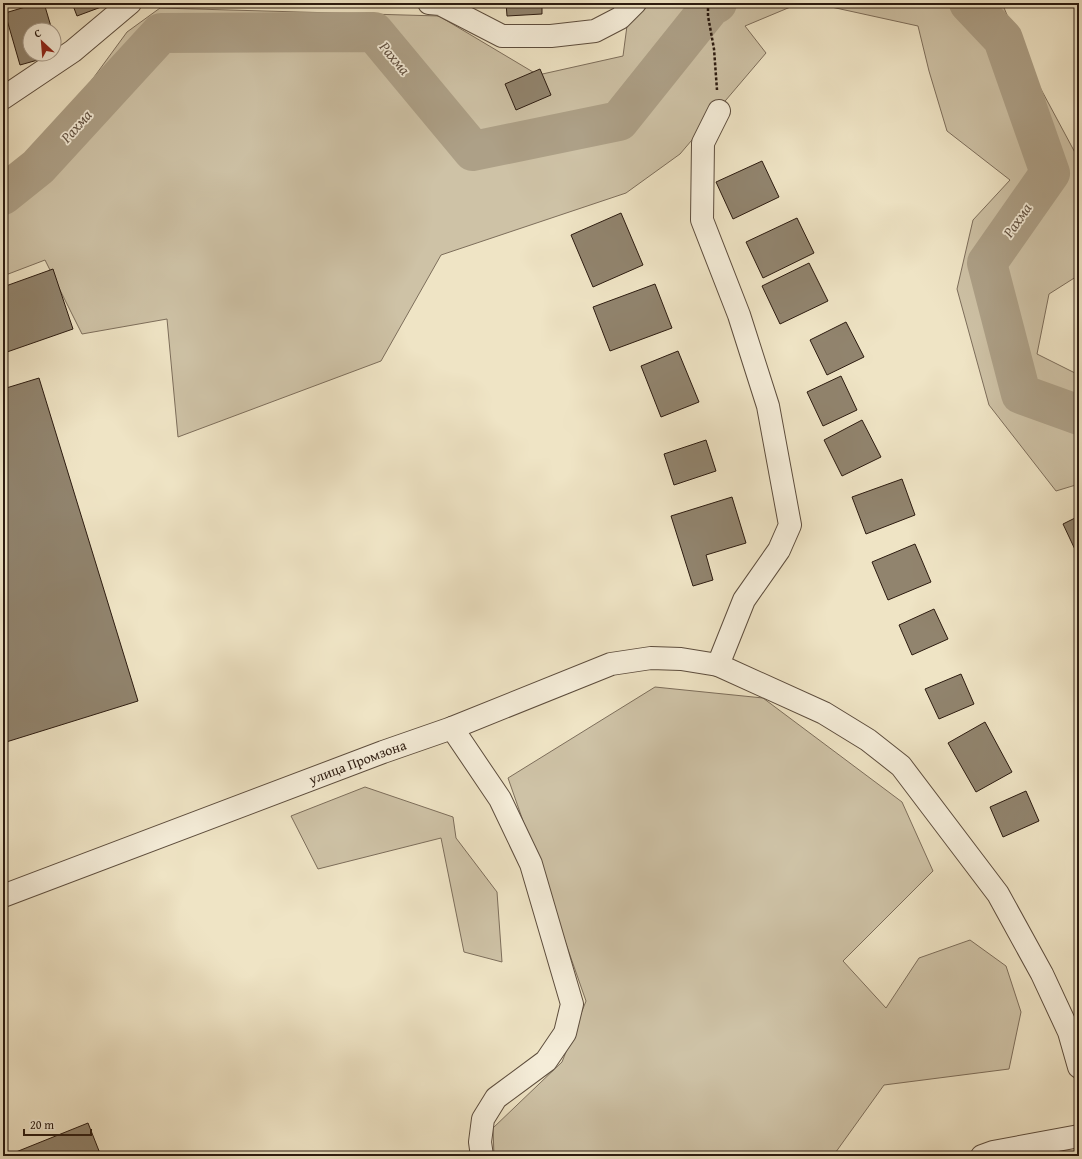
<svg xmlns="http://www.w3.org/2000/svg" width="1082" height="1159" font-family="'Gentium Book Plus',serif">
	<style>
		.green { fill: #cec2a6; stroke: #7d6e5b }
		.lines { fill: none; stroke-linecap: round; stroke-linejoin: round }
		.river { stroke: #ada087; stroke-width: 40 }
		.building { fill: #91846e; stroke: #2c1b10 }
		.minor-casing { stroke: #5d4d3d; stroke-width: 24 }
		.path { stroke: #2c1b10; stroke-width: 2.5; stroke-dasharray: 3 2; stroke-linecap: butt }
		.minor { stroke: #f5edd9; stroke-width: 22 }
		.labels { text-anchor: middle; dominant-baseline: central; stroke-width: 3.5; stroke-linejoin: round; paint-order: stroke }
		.street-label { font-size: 14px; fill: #2c1b10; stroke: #f5edd9 }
		.water-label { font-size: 15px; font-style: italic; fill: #605040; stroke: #f5edd9 }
	</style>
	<rect width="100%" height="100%" fill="#efe4c5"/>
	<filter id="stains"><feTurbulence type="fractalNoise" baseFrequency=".005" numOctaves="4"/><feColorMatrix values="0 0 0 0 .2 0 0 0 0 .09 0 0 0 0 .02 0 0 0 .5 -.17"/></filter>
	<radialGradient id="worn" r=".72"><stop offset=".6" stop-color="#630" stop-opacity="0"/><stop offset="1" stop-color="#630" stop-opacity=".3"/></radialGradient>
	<path class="green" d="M630,3H800L745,26L766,53L680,154L626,193L441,255L381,361L178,437L167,319L82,334L45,260L3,276V177L34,159L127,32L160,8L439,16L538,75L623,56Z
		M813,3H1002L1028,65L1079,160V275L1049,294L1037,354L1079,375V484L1056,491L989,405L957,289L973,220L1010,180L947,131L929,71L918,26Z
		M655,687L763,698L902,802L933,871L843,961L886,1008L919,958L970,940L1006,966L1021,1012L1009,1069L884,1085L833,1156H494L493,1128L562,1062L586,1001L508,778Z
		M365,787L453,817L456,838L497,892L502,962L464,952L441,838L318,869L291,816Z"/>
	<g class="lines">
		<path class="river" d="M969,3L1003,39L1050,173L987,263L1021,394L1079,415
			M3,195L38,167L161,33L374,32L473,151L619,121L711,6L717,3"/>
	</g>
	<path class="building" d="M39,3H44L52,30H30V54H54V37L59,54L20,65L5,13Z
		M72,3H112L77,16Z
		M506,3H542V14L507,16Z
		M540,69L551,95L516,110L505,84Z
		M762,161L779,197L733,219L716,182Z
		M621,213L643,265L593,287L571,235Z
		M797,218L814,253L763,278L746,242Z
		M809,263L828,301L780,324L762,286Z
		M53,269L73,329L7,352L3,340V287Z
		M655,284L672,328L610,351L593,307Z
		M846,322L864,357L827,375L810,340Z
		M678,351L699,402L661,417L641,366Z
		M841,376L857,410L823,426L807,392Z
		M39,378L138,701L3,743V389Z
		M862,420L881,457L842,476L824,440Z
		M706,440L716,471L674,485L664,454Z
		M902,479L915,515L866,534L852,497Z
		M732,497L746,543L706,555L713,580L693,586L671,516Z
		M1079,516V558L1063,524Z
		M915,544L931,582L888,600L872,562Z
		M934,609L948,639L912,655L899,625Z
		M961,674L974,704L939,719L925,689Z
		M985,722L1012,772L976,792L948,743Z
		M1026,791L1039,821L1003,837L990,807Z
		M88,1123L101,1156H6Z"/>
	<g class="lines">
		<g class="minor-casing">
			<g id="minor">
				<path d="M429,3L440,4L502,36H551L595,31L620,18L635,3"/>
				<path d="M3,98L73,51L130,3"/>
				<path d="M718,665L744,600L779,550L790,525L768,406L739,315L702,220L703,143L719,111"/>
				<path d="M452,728L500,799L531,864L572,1004L565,1033L546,1061L496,1098L483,1119L480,1142L482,1156"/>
				<path id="s1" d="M3,896L383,752L452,728L611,664L651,658L681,659L718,665L824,713L868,740L901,766L998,894L1042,974L1069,1032L1079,1067"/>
				<path d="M982,1156L993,1152L1079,1136"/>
			</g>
		</g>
		<path class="path" d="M708,3V16L714,49L717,90"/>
		<use href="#minor" class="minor"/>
	</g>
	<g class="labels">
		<g class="street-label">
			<text stroke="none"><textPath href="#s1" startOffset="379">улица Промзона</textPath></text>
		</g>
		<g class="water-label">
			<text transform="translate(395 58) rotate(50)">Рахма</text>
			<text transform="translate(76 126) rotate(-48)">Рахма</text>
			<text transform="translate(1017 220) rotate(-55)">Рахма</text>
		</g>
	</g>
	<rect width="1082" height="1159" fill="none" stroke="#efe4c5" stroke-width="16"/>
	<rect x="4" y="4" width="1074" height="1151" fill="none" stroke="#2c1b10" stroke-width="2"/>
	<rect x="8" y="8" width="1066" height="1143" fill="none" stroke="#2c1b10"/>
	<g transform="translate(42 42) rotate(334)"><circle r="19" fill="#f5edd9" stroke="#a59989"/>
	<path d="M0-3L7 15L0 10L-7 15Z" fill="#8f2418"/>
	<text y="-6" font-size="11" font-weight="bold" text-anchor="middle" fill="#2c1b10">С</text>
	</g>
	<path d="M24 1129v6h67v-6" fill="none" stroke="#2c1b10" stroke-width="2"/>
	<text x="30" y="1129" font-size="12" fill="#2c1b10" stroke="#f5edd9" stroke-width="3" paint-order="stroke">20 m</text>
	<rect width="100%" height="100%" filter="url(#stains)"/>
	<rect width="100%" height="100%" fill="url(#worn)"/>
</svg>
